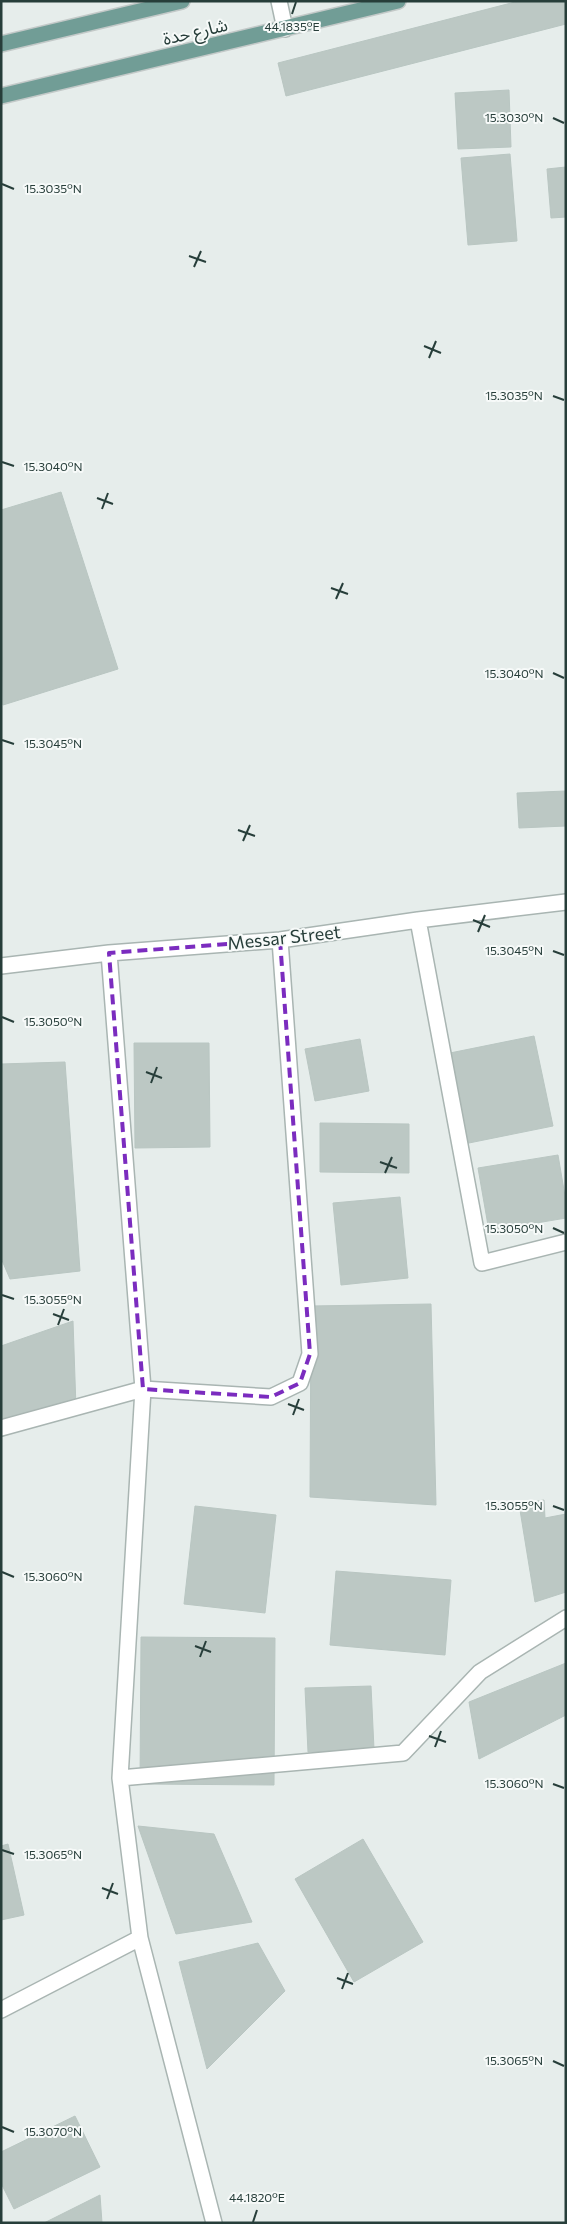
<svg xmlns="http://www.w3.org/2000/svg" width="567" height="2224" font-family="Commissioner,'Noto Sans Arabic',sans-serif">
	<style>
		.building { fill: #bcc8c4; stroke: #b9c6c2 }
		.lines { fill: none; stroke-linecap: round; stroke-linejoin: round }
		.minor-casing { stroke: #a9b5b2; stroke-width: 18 }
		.major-casing { stroke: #c3c9c8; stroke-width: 18 }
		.minor { stroke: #fff; stroke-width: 15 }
		.major { stroke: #719d96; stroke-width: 15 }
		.marked { fill: none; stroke: #7b2cbf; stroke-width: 4; stroke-dasharray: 10 6; stroke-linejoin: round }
		.ticks { fill: none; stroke: #273e3a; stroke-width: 2 }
		.labels { text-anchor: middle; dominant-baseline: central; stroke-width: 4; stroke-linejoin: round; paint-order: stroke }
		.street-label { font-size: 18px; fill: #273e3a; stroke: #f7faf9 }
		.ticks-label { font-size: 12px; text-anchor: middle; fill: #273e3a; stroke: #f7faf9; stroke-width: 4; stroke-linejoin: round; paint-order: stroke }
	</style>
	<rect width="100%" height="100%" fill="#e6edeb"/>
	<path class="building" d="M519,1H566V24L286,96L278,63Z
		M509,90L511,147L458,149L455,93Z
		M510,154L517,241L468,245L461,158Z
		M566,167V217L551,218L547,169Z
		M61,492L118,669L3,705L1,510Z
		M566,791V826L519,828L517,793Z
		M534,1036L553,1126L464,1144L445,1054Z
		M360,1039L369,1091L315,1101L305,1049Z
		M134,1043H209L210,1147L135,1148Z
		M65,1062L80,1271L10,1279L1,1258V1064Z
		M320,1123L409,1124V1173L320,1172Z
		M558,1155L566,1202V1218L489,1231L478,1168Z
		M400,1197L408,1278L341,1285L333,1203Z
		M431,1304L436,1505L310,1497L311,1306Z
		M73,1321L76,1408L1,1437V1346Z
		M544,1500L545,1518L566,1514V1592L535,1602L519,1504Z
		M195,1506L276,1515L265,1613L184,1604Z
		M336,1571L451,1580L445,1655L330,1645Z
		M141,1637L275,1638L274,1785L140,1784Z
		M566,1663V1715L479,1759L469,1702Z
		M371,1686L374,1749L308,1752L305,1688Z
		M138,1826L214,1834L252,1922L176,1934Z
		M363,1839L423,1942L354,1982L295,1879Z
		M8,1844L24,1915L1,1920V1846Z
		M258,1943L285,1991L207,2069L179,1962Z
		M75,2116L100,2167L14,2209L1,2183V2152Z
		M100,2195L102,2223H44Z"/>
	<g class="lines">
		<g class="minor-casing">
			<path id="minor" d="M279,1L285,29
				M418,920L482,1263L566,1242
				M109,953L143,1389L120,1778L140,1938L214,2223
				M1,966L109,953L280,940L418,920L566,902
				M1,1428L143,1389L271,1397L300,1383L310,1354L280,940
				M120,1778L403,1753L480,1672L566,1618
				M1,2010L140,1938"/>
		</g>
		<g class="major-casing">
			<path id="major" d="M1,44L182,1
				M1,96L398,1"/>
		</g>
		<use href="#minor" class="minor"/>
		<use href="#major" class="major"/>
	</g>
	<path class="marked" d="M280,940L310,1354L300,1383L271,1397L143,1389L109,953Z"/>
	<path class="ticks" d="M292,14L296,2M553,118L564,123M2,184L14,189M189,256L206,262M194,267L201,251M424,346L441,353M429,358L436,341M553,396L564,400M2,462L14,466M97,498L113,504M102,509L108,493M331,588L348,594M336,599L343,583M553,673L564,678M2,740L14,744M238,830L255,836M243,841L250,825M473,920L490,927M478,932L485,915M553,951L564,955M2,1017L14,1022M146,1072L162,1078M151,1083L157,1067M380,1162L397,1168M385,1173L392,1157M553,1228L564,1233M2,1295L14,1299M53,1314L69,1320M58,1325L64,1309M288,1404L304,1410M293,1415L299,1399M553,1506L564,1510M2,1572L14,1577M195,1646L211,1652M200,1657L206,1641M429,1736L446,1742M435,1747L441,1731M553,1784L564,1788M2,1850L14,1854M102,1888L118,1894M107,1899L113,1883M337,1978L353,1984M342,1989L348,1973M553,2061L564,2066M2,2127L14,2132M253,2222L257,2210"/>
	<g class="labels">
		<g class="street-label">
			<text transform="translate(195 31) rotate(-13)">شارع حدة</text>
			<text transform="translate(284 937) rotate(-6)">Messar Street</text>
		</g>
	</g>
	<g class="ticks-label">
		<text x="292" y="31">44.1835°E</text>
		<text x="514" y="122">15.3030°N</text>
		<text x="53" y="193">15.3035°N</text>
		<text x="514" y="400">15.3035°N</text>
		<text x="53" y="471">15.3040°N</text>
		<text x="514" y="678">15.3040°N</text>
		<text x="53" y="748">15.3045°N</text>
		<text x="514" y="955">15.3045°N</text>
		<text x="53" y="1026">15.3050°N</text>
		<text x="514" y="1233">15.3050°N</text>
		<text x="53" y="1304">15.3055°N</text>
		<text x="514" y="1510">15.3055°N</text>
		<text x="53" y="1581">15.3060°N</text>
		<text x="514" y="1788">15.3060°N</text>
		<text x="53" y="1859">15.3065°N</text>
		<text x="514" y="2065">15.3065°N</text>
		<text x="53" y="2136">15.3070°N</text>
		<text x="257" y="2202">44.1820°E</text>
	</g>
	<rect width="567" height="2224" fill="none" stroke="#273e3a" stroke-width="5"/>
</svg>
